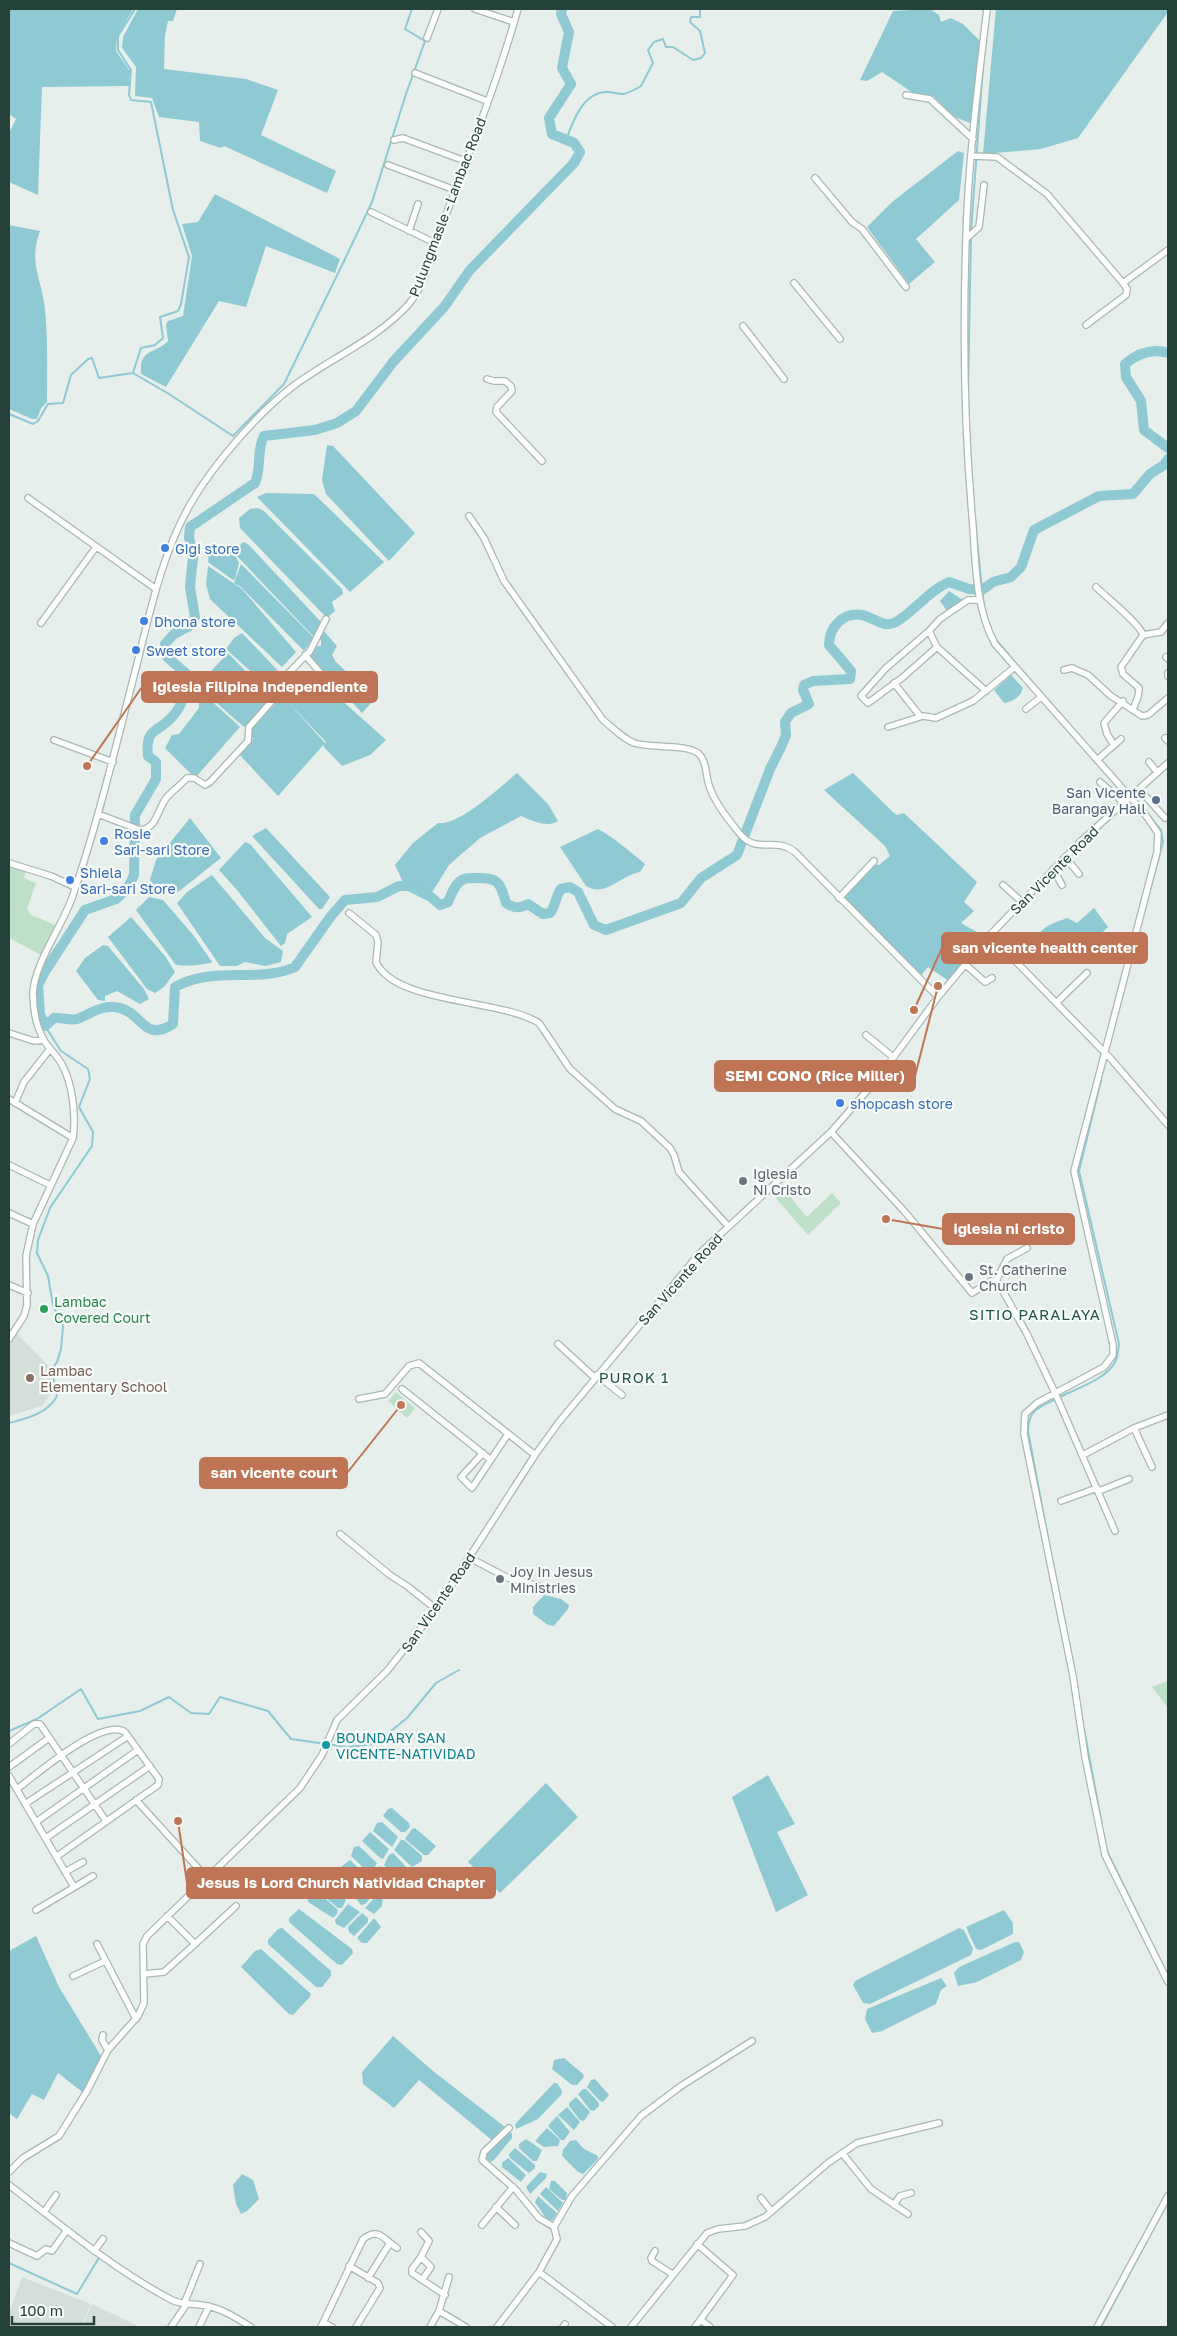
<svg xmlns="http://www.w3.org/2000/svg" width="1177" height="2336" font-family="'Golos Text',sans-serif">
	<style>
		.built { fill: #d4dfda }
		.green { fill: #bfe0c8 }
		.water { fill: #8ec9d4 }
		.lines { fill: none; stroke-linecap: round; stroke-linejoin: round }
		.stream { stroke: #8ec9d4; stroke-width: 2 }
		.river { stroke: #8ec9d4; stroke-width: 10 }
		.minor-casing { stroke: #a8b8b2; stroke-width: 8 }
		.minor { stroke: #fff; stroke-width: 5.5 }
		.shop-dot { fill: #3f7fe0; stroke: #f7fbf9; stroke-width: 2 }
		.service-dot { fill: #5c6f8a; stroke: #f7fbf9; stroke-width: 2 }
		.worship-dot { fill: #6b7280; stroke: #f7fbf9; stroke-width: 2 }
		.leisure-dot { fill: #2e9e5b; stroke: #f7fbf9; stroke-width: 2 }
		.education-dot { fill: #8d6e63; stroke: #f7fbf9; stroke-width: 2 }
		.culture-dot { fill: #0f9aa8; stroke: #f7fbf9; stroke-width: 2 }
		.labels { text-anchor: middle; dominant-baseline: central; stroke-width: 4.5; stroke-linejoin: round; paint-order: stroke }
		.street-label { font-size: 14px; fill: #24423a; stroke: #f7fbf9 }
		.shop-label { font-size: 14px; fill: #366cbe; stroke: #f7fbf9; text-anchor: start }
		.service-label { font-size: 14px; fill: #4e5e75; stroke: #f7fbf9; text-anchor: end }
		.worship-label { font-size: 14px; fill: #5b616d; stroke: #f7fbf9; text-anchor: start }
		.leisure-label { font-size: 14px; fill: #27864d; stroke: #f7fbf9; text-anchor: start }
		.education-label { font-size: 14px; fill: #785e54; stroke: #f7fbf9; text-anchor: start }
		.culture-label { font-size: 14px; fill: #0d838f; stroke: #f7fbf9; text-anchor: start }
		.neighbourhood-label { font-size: 15px; letter-spacing: 1px; fill: #1f5548; stroke: #f7fbf9 }
		.leader { fill: none; stroke: #c07456; stroke-width: 2 }
		.callout-dot { fill: #c07456; stroke: #f7fbf9; stroke-width: 2 }
		.callout { fill: #c07456; stroke: #c07456; stroke-width: 2 }
		.callout-label { font-size: 15px; text-anchor: middle; font-weight: bold; fill: #fff }
	</style>
	<rect width="100%" height="100%" fill="#e6efeb"/>
	<path class="built" d="M16,1333L49,1366L53,1390L42,1406L9,1416V1341Z
		M22,2277L91,2304L81,2327H9V2313Z
		M92,2304L136,2325L135,2327H82Z"/>
	<path class="green" d="M9,865L26,871L24,878L36,883L27,909L31,915L58,926L43,956L9,938Z
		M782,1187L807,1217L832,1193L841,1203L808,1235L773,1195Z
		M396,1392L415,1408L407,1418L388,1401Z
		M1168,1681V1708L1152,1687Z"/>
	<path class="water" d="M9,9H133L117,37L116,51L130,71L129,86L42,87L38,195L9,182V133L16,119L9,114Z
		M138,9H177L173,21H168L165,36L164,69L246,79L278,90L261,135L336,171L327,193L224,146L221,148L200,141L199,122L159,117L152,98L135,96L136,67L122,48L123,37Z
		M930,9L939,15L941,22L951,18L963,24L981,42L972,124L955,117L933,96L913,93L882,72L867,81L860,80L893,11Z
		M996,9H1168V12L1078,138L1041,149L983,154Z
		M958,151L964,153L959,200L916,239L935,262L909,284L867,227L892,202Z
		M215,194L340,259L335,273L266,246L246,307L219,301L166,387L141,374C139,348 154,355 168,341L166,325L168,321L183,316L192,256L182,224L198,222Z
		M9,225L40,231C28,264 42,278 45,310C48,340 47,371 47,402L41,408L37,419H32L9,409Z
		M327,445L333,446L415,533L389,561L326,494L322,480Z
		M266,493L314,494L384,562L350,592L257,497Z
		M258,508L264,511L342,589L343,594L332,602L335,611L328,617L324,615L240,528L239,518L250,509Z
		M243,542L248,544L322,623L317,634L313,636L234,553L239,563L235,579L233,580L208,562L209,552L220,545L225,549L228,546L233,553Z
		M241,564L314,638L304,651L241,587L234,583Z
		M208,566L242,589L296,652L282,667L210,599L206,584Z
		M949,591L963,600L947,611L940,601Z
		M324,631L337,646L332,655L336,662L375,699L362,713L310,657L315,646H321V640L319,639Z
		M242,633L282,675L269,688L226,649L234,638Z
		M228,653L270,696L269,701L244,727L202,690L212,670Z
		M300,671L323,691L328,688L386,740L370,755L342,766L323,746L326,742L285,699L325,743L278,796L238,753L253,739L249,732L275,704L279,692Z
		M1011,675L1023,688C1020,698 1013,701 1004,703L994,690Z
		M206,696L240,727L195,778L165,748L172,735L179,734L199,708V701Z
		M517,773L548,804L558,821C548,828 532,821 521,816L480,838L449,865L431,894L414,885L403,882L395,865L413,843L438,823C459,826 500,787 517,773Z
		M853,773L893,812L897,815L904,813L977,882L964,902L974,911L961,923L987,938L949,981L928,967L919,978L841,898L874,864L879,865L890,856L885,846L824,790Z
		M190,818L221,858C214,863 179,892 175,894C165,897 154,888 150,880L156,860Z
		M266,828L330,897L322,909H319L252,836Z
		M598,829C614,838 631,852 645,864L640,872C621,875 606,898 586,886L560,847Z
		M245,842L250,844L312,917L287,934L285,943L281,946L237,890L219,870Z
		M212,875L265,938L283,951L281,962L265,966L245,962L237,966H220L177,903L187,892Z
		M149,897L163,900L194,936L212,962C207,965 180,967 175,964L136,910Z
		M1094,908L1108,927L1074,960L1058,953L1039,937L1040,932C1048,924 1057,922 1067,918L1077,923Z
		M131,917L165,956L175,972L164,987L155,993L147,989L108,937Z
		M103,945L108,946L144,989L149,999L140,1004L117,991L105,996V1001L98,1000L76,971L85,958Z
		M544,1595L561,1599L569,1605L568,1609L554,1626L548,1625L533,1614V1607Z
		M768,1775L795,1824L777,1832L808,1895L776,1912L732,1797Z
		M546,1783L578,1817L500,1893L468,1862Z
		M392,1808L409,1823L410,1827L405,1832H401L383,1816L388,1809Z
		M382,1822L398,1837L392,1847L373,1831L377,1823Z
		M415,1828L436,1846L428,1855H424L405,1839L412,1829Z
		M370,1832L389,1849L383,1859L379,1857L362,1841Z
		M401,1840H404L422,1856V1861L412,1867L394,1850Z
		M359,1846L377,1863L372,1872H368L351,1856L354,1847Z
		M393,1853L410,1871L403,1881L399,1880L384,1865L389,1855Z
		M350,1860L366,1875L361,1884H358L342,1870L341,1867Z
		M380,1866L399,1884L392,1893L374,1877V1874Z
		M326,1881L346,1900L342,1908H338L318,1891L319,1887Z
		M371,1882L377,1887V1891L365,1904L361,1905L354,1896L366,1883Z
		M314,1892H318L338,1910L337,1914L333,1918L308,1902V1898Z
		M380,1892L383,1893L382,1906L374,1914L365,1908Z
		M348,1904L360,1912L344,1928L336,1924L335,1920Z
		M299,1909L352,1949L353,1953L342,1965L337,1964L289,1922V1918Z
		M1004,1910L1013,1923V1934L981,1950L976,1949L966,1927Z
		M362,1913L368,1918V1922L354,1936L349,1932L348,1927Z
		M373,1919H375L381,1927L367,1943H362L357,1938Z
		M282,1928L331,1971V1976L322,1987H316L268,1944V1940L278,1929Z
		M959,1928L964,1930L973,1949L971,1955L870,2004L863,2003L853,1985L855,1981Z
		M36,1936L59,1987L101,2056L85,2094L58,2073L44,2100L32,2094L17,2119L9,2113V1951Z
		M1015,1942H1019L1024,1952L1021,1960L977,1982L958,1986L954,1973L959,1967Z
		M261,1949L311,1994L309,1998L293,2015L289,2014L241,1967L255,1951Z
		M941,1978L947,1986L941,1990L936,2004L882,2031L872,2033L865,2019L867,2009Z
		M393,2036L433,2071L505,2127L493,2141L419,2080L394,2108L363,2084L362,2072Z
		M564,2058L583,2074L584,2077L577,2085H572L552,2069L554,2060Z
		M595,2079L609,2095L603,2102L600,2101L587,2087L591,2080Z
		M554,2083H557L562,2091L561,2095L538,2119L516,2129L515,2125L517,2122Z
		M583,2089H586L599,2103V2106L594,2111L590,2110L578,2094Z
		M576,2097L590,2112L584,2121L580,2120L569,2106V2103Z
		M567,2107L580,2122L574,2130L558,2115Z
		M557,2116L570,2132L564,2140H561L548,2126Z
		M547,2128L560,2140L558,2146L544,2147L535,2141Z
		M507,2132L512,2133V2138L493,2161L489,2162L485,2156Z
		M526,2139L542,2150L537,2161H533L519,2148V2144Z
		M576,2140L584,2149L598,2156V2159L583,2174L578,2172L562,2156L563,2150L570,2141Z
		M515,2148L535,2165V2168L529,2173L510,2158L509,2154Z
		M508,2158L526,2175L521,2182L502,2167V2163Z
		M540,2172L547,2174L546,2178L530,2194L526,2187Z
		M242,2174L253,2180L259,2199L247,2211L241,2214L236,2204L233,2185Z
		M551,2181H555L567,2193L566,2200H562L549,2189Z
		M546,2187L563,2203L558,2211L540,2194Z
		M538,2196L557,2213L553,2220L548,2221L535,2202Z"/>
	<g class="lines">
		<path class="stream" d="M566,140C573,121 583,92 607,92C612,92 618,94 623,94C629,93 636,89 641,86L653,63L648,50L654,42L663,39L666,47H673L693,60L701,58L705,53L700,31L690,22L691,17H700V9
			M971,231L984,53
			M133,373L169,394L233,436L284,384L344,261L372,202L406,94L425,41L405,29L412,9
			M968,391L971,238
			M9,414L33,424L38,421L48,404L63,403L71,375L88,359L92,358L99,378L133,373L141,348L155,345L163,338L160,317L178,311L181,304L189,257L173,210L151,102L131,100L129,95L131,70L118,50V36L135,9
			M975,522L984,607
			M996,640L1009,655
			M1139,930L1163,842L1161,830L1150,817
			M1060,1397C1077,1388 1108,1379 1116,1360C1118,1355 1118,1349 1119,1344L1079,1171L1101,1080
			M9,1423C28,1418 47,1414 57,1396L52,1369L57,1362L61,1349L63,1326L53,1305L48,1276L37,1253L38,1240L50,1208L92,1146L93,1132L79,1107L90,1079L88,1069L61,1051L45,1026
			M1048,1538L1028,1431C1028,1410 1038,1408 1056,1399
			M1084,1729L1102,1825
			M9,1731L37,1719L81,1689L98,1719L140,1711L169,1697L191,1713L209,1714L220,1697L268,1711L291,1739L347,1747L375,1744L407,1718L436,1683L459,1670
			M1106,1849L1168,1976
			M9,2263L77,2294L100,2256
			M1101,2327L1147,2241"/>
		<path class="river" d="M562,9L561,14L569,32L562,68L571,84L549,118L552,134L574,143L580,152L574,163L470,270L444,307L393,362L356,411L337,423L315,430L264,436C256,451 262,467 255,483L190,527L189,537L193,557L190,587L195,617L191,625L174,634L165,644L167,657L189,676C186,692 183,704 173,716C158,734 145,726 148,756L156,762V779L135,815L134,875L128,888L116,899L85,910L46,970L38,985L40,1014L45,1026L54,1018C61,1017 71,1021 77,1019C93,1013 101,1004 120,1008C142,1013 144,1043 173,1024L175,987C214,965 257,984 295,967L331,916L345,900L377,897L399,886H409L431,897L440,905L448,902C452,894 455,882 464,879C467,878 473,878 476,878C499,878 500,882 506,903C514,908 519,909 528,904L543,914L550,913C556,906 555,897 561,889L570,887L578,892L594,925L606,930L681,903L701,878L737,855L770,769L782,745L786,735L785,722L791,713L809,704L803,690L804,685L813,681L850,679L851,671L829,645C829,627 843,612 862,615C873,617 884,629 896,622C915,611 928,591 949,582L969,589L982,590L993,582L1011,577L1021,567L1034,530L1099,496L1133,494L1150,474L1164,465L1168,459
			M1168,353C1152,348 1138,353 1125,364L1126,377L1141,401L1144,430L1168,448"/>
		<g class="minor-casing">
			<path id="minor" d="M475,9L514,22
				M987,9C978,85 968,162 966,239C963,330 964,424 972,515C976,558 974,606 995,644L1144,813L1158,833L1157,852L1074,1171L1113,1345V1355L1104,1367L1037,1403L1025,1414L1024,1434L1073,1676L1085,1757L1105,1855L1168,1982
				M427,38L438,9
				M415,73L487,101
				M906,95L930,99L973,139
				M394,140L403,138L465,161
				M972,156L997,157L1047,194L1123,283L1168,250
				M388,165L455,190
				M815,178L852,222L862,229L906,287
				M371,212L435,243
				M409,231L418,204
				M966,239L979,227L984,185
				M794,283L840,339
				M1086,325L1126,295L1127,289L1123,283
				M743,326L784,379
				M487,379L494,381H505L511,386L512,391L497,407L496,412L542,461
				M28,498L156,589
				M469,516L484,538L504,581L603,720C613,728 622,738 634,743C650,748 685,744 698,753C706,760 706,773 708,782C713,801 728,819 740,834C758,855 775,836 795,852L938,997
				M1096,587C1106,597 1141,625 1143,635
				M980,600H968L940,619L929,631L886,668L861,696L868,703L902,678L937,647L986,691
				M41,623L96,547
				M929,631L937,647
				M305,655L324,677
				M1166,657L1168,659
				M1064,670L1072,668L1088,675L1111,696L1142,716L1148,715L1168,698
				M1168,673V676
				M894,683L920,716
				M1026,709L1041,697
				M1133,709L1138,697L1139,688L1123,674L1121,667L1143,635L1161,632L1168,623
				M888,727L923,716L936,718L973,701L1015,667
				M1165,738L1168,741
				M54,740L113,762
				M1114,745L1107,734L1104,723L1123,701
				M1097,760L1121,739
				M1149,762L1157,772
				M1100,782L1124,803
				M1139,789L1165,818
				M98,814L140,830C158,828 157,809 167,797C172,791 181,785 187,778H194L205,785L210,782L248,741L249,727L272,701L274,688L310,651L326,619
				M1065,857L1079,874
				M9,863L51,876L75,887
				M1053,869L1062,885
				M1003,885L1022,902
				M839,898L874,861
				M349,913L376,935L378,942L376,962C395,1004 501,999 539,1023L570,1069L615,1109L641,1121L670,1148L674,1155L679,1172L728,1226
				M990,935L1111,1059L1168,1125
				M966,965L985,982L992,978
				M1057,1002L1087,973
				M9,1033L34,1041L44,1040
				M866,1035L893,1057
				M9,1099L73,1138
				M15,1103L24,1082L50,1049
				M831,1132L905,1212L972,1293L993,1280L999,1284L1027,1334L1056,1395L1115,1531
				M9,1165L50,1185
				M9,1213L33,1224
				M996,1281L1007,1259L1027,1248
				M9,1285L28,1293
				M9,1339L24,1316L27,1305L26,1256L33,1224L73,1138C76,1115 73,1083 61,1063C57,1055 50,1050 45,1042C36,1027 33,1010 33,993C34,965 62,926 72,898C98,823 116,745 136,668C150,612 162,553 191,503C213,465 257,414 292,387C329,359 376,340 408,305C425,286 432,252 441,228C468,156 497,83 518,9
				M558,1344L595,1378
				M597,1375L622,1395
				M402,1389L491,1460
				M359,1399L385,1394L409,1366L419,1363L535,1455
				M1134,1428L1152,1467
				M483,1453L461,1477L472,1488L508,1434
				M1083,1455L1134,1428L1168,1415
				M1099,1491L1129,1479
				M1061,1501L1097,1488
				M340,1534L390,1575L407,1586L436,1609
				M470,1558L508,1578L542,1587
				M9,1744L34,1724H40L106,1821
				M9,1767L49,1738
				M9,1776L74,1887
				M17,1789C36,1775 102,1717 125,1732L159,1779L158,1785L56,1857
				M136,1800L207,1878
				M25,1804L128,1736
				M36,1822L138,1750
				M46,1838L150,1766
				M65,1872L83,1862
				M208,1877L221,1890
				M36,1910L93,1876
				M167,1916L195,1944L236,1906
				M97,1944L136,2019
				M144,1974L164,1972L195,1944
				M73,1976L105,1961
				M103,2035L102,2040L108,2050
				M509,2128L484,2152L482,2160L516,2190L539,2218L554,2227L572,2196L641,2116L681,2086L752,2041
				M842,2153L871,2189L908,2214
				M9,2172L23,2158L59,2136L87,2091L108,2050L138,2016L144,2003L143,1944L147,1936L300,1788L322,1755L337,1720L387,1671L436,1609L535,1455L559,1422L699,1254L831,1132L879,1077L938,997L990,935L1081,841L1168,763
				M9,2185C61,2225 112,2268 170,2299C182,2306 194,2303 207,2306C223,2309 238,2319 251,2327
				M761,2198L771,2211
				M894,2205L900,2196L911,2193
				M496,2207L515,2225
				M44,2212L56,2195
				M482,2225L513,2187
				M9,2243L37,2256L46,2249L52,2251L67,2230
				M94,2251L103,2239
				M655,2251L651,2258L652,2261L672,2274
				M421,2257L429,2241L421,2232
				M349,2266L378,2283L380,2288L356,2327
				M539,2272L612,2327
				M368,2278L390,2243
				M422,2280L431,2267L421,2257L412,2269V2273L445,2295
				M184,2304L200,2264
				M439,2311L466,2327
				M701,2320L710,2327
				M324,2323L332,2327
				M171,2327L186,2305
				M199,2327L209,2306
				M321,2327L363,2239C379,2227 383,2239 397,2248
				M430,2327L439,2311L449,2277
				M497,2327L539,2272L557,2239L554,2227
				M563,2327L565,2324
				M631,2327L707,2233L718,2229L745,2226L765,2217L828,2163L857,2143L939,2123
				M695,2327L733,2275L697,2244
				M1097,2327L1168,2196"/>
		</g>
		<use href="#minor" class="minor"/>
	</g>
	<g class="shop-dot">
		<circle cx="165" cy="548" r="5"/>
		<circle cx="144" cy="621" r="5"/>
		<circle cx="136" cy="650" r="5"/>
		<circle cx="104" cy="841" r="5"/>
		<circle cx="70" cy="880" r="5"/>
		<circle cx="840" cy="1103" r="5"/>
	</g>
	<circle class="service-dot" cx="1156" cy="800" r="5"/>
	<g class="worship-dot">
		<circle cx="743" cy="1181" r="5"/>
		<circle cx="969" cy="1277" r="5"/>
		<circle cx="500" cy="1579" r="5"/>
	</g>
	<circle class="leisure-dot" cx="44" cy="1309" r="5"/>
	<circle class="education-dot" cx="30" cy="1378" r="5"/>
	<circle class="culture-dot" cx="326" cy="1745" r="5"/>
	<g class="labels">
		<g class="street-label">
			<text transform="translate(447 207) rotate(-69)">Pulungmasle - Lambac Road</text>
			<text transform="translate(1054 870) rotate(-45)">San Vicente Road</text>
			<text transform="translate(680 1279) rotate(-48)">San Vicente Road</text>
			<text transform="translate(438 1602) rotate(-55)">San Vicente Road</text>
		</g>
		<g class="shop-label">
			<text x="175" y="548">Gigi store</text>
			<text x="154" y="621">Dhona store</text>
			<text x="146" y="650">Sweet store</text>
			<text x="114" y="833">Rosie<tspan x="114" dy="16">Sari-sari Store</tspan></text>
			<text x="80" y="872">Shiela<tspan x="80" dy="16">Sari-sari Store</tspan></text>
			<text x="850" y="1103">shopcash store</text>
		</g>
		<g class="service-label">
			<text x="1146" y="792">San Vicente<tspan x="1146" dy="16">Barangay Hall</tspan></text>
		</g>
		<g class="worship-label">
			<text x="753" y="1173">Iglesia<tspan x="753" dy="16">Ni Cristo</tspan></text>
			<text x="979" y="1269">St. Catherine<tspan x="979" dy="16">Church</tspan></text>
			<text x="510" y="1571">Joy In Jesus<tspan x="510" dy="16">Ministries</tspan></text>
		</g>
		<g class="leisure-label">
			<text x="54" y="1301">Lambac<tspan x="54" dy="16">Covered Court</tspan></text>
		</g>
		<g class="education-label">
			<text x="40" y="1370">Lambac<tspan x="40" dy="16">Elementary School</tspan></text>
		</g>
		<g class="culture-label">
			<text x="336" y="1737">BOUNDARY SAN<tspan x="336" dy="16">VICENTE-NATIVIDAD</tspan></text>
		</g>
		<g class="neighbourhood-label">
			<text x="1035" y="1314">SITIO PARALAYA</text>
			<text x="634" y="1377">PUROK 1</text>
		</g>
	</g>
	<path class="leader" d="M87 766L142 687M914 1010L942 948M938 986L915 1076M886 1219L943 1229M401 1405L347 1473M178 1821L187 1883"/>
	<g class="callout-dot">
		<circle cx="87" cy="766" r="5"/>
		<circle cx="914" cy="1010" r="5"/>
		<circle cx="938" cy="986" r="5"/>
		<circle cx="886" cy="1219" r="5"/>
		<circle cx="401" cy="1405" r="5"/>
		<circle cx="178" cy="1821" r="5"/>
	</g>
	<g class="callout">
		<rect x="142" y="672" width="235" height="30" rx="5"/>
		<rect x="942" y="933" width="205" height="30" rx="5"/>
		<rect x="715" y="1061" width="200" height="30" rx="5"/>
		<rect x="943" y="1214" width="131" height="30" rx="5"/>
		<rect x="200" y="1458" width="147" height="30" rx="5"/>
		<rect x="187" y="1868" width="308" height="30" rx="5"/>
	</g>
	<g class="callout-label">
		<text x="260" y="692">Iglesia Filipina Independiente</text>
		<text x="1045" y="953">san vicente health center</text>
		<text x="815" y="1081">SEMI CONO (Rice Miller)</text>
		<text x="1009" y="1234">iglesia ni cristo</text>
		<text x="274" y="1478">san vicente court</text>
		<text x="341" y="1888">Jesus Is Lord Church Natividad Chapter</text>
	</g>
	<rect width="1177" height="2336" fill="none" stroke="#24423a" stroke-width="20"/>
	<path d="M12 2316v8h82v-8" fill="none" stroke="#24423a" stroke-width="2.5"/>
	<text x="20" y="2316" font-size="15" fill="#24423a" stroke="#f7fbf9" stroke-width="4" paint-order="stroke">100 m</text>
</svg>
